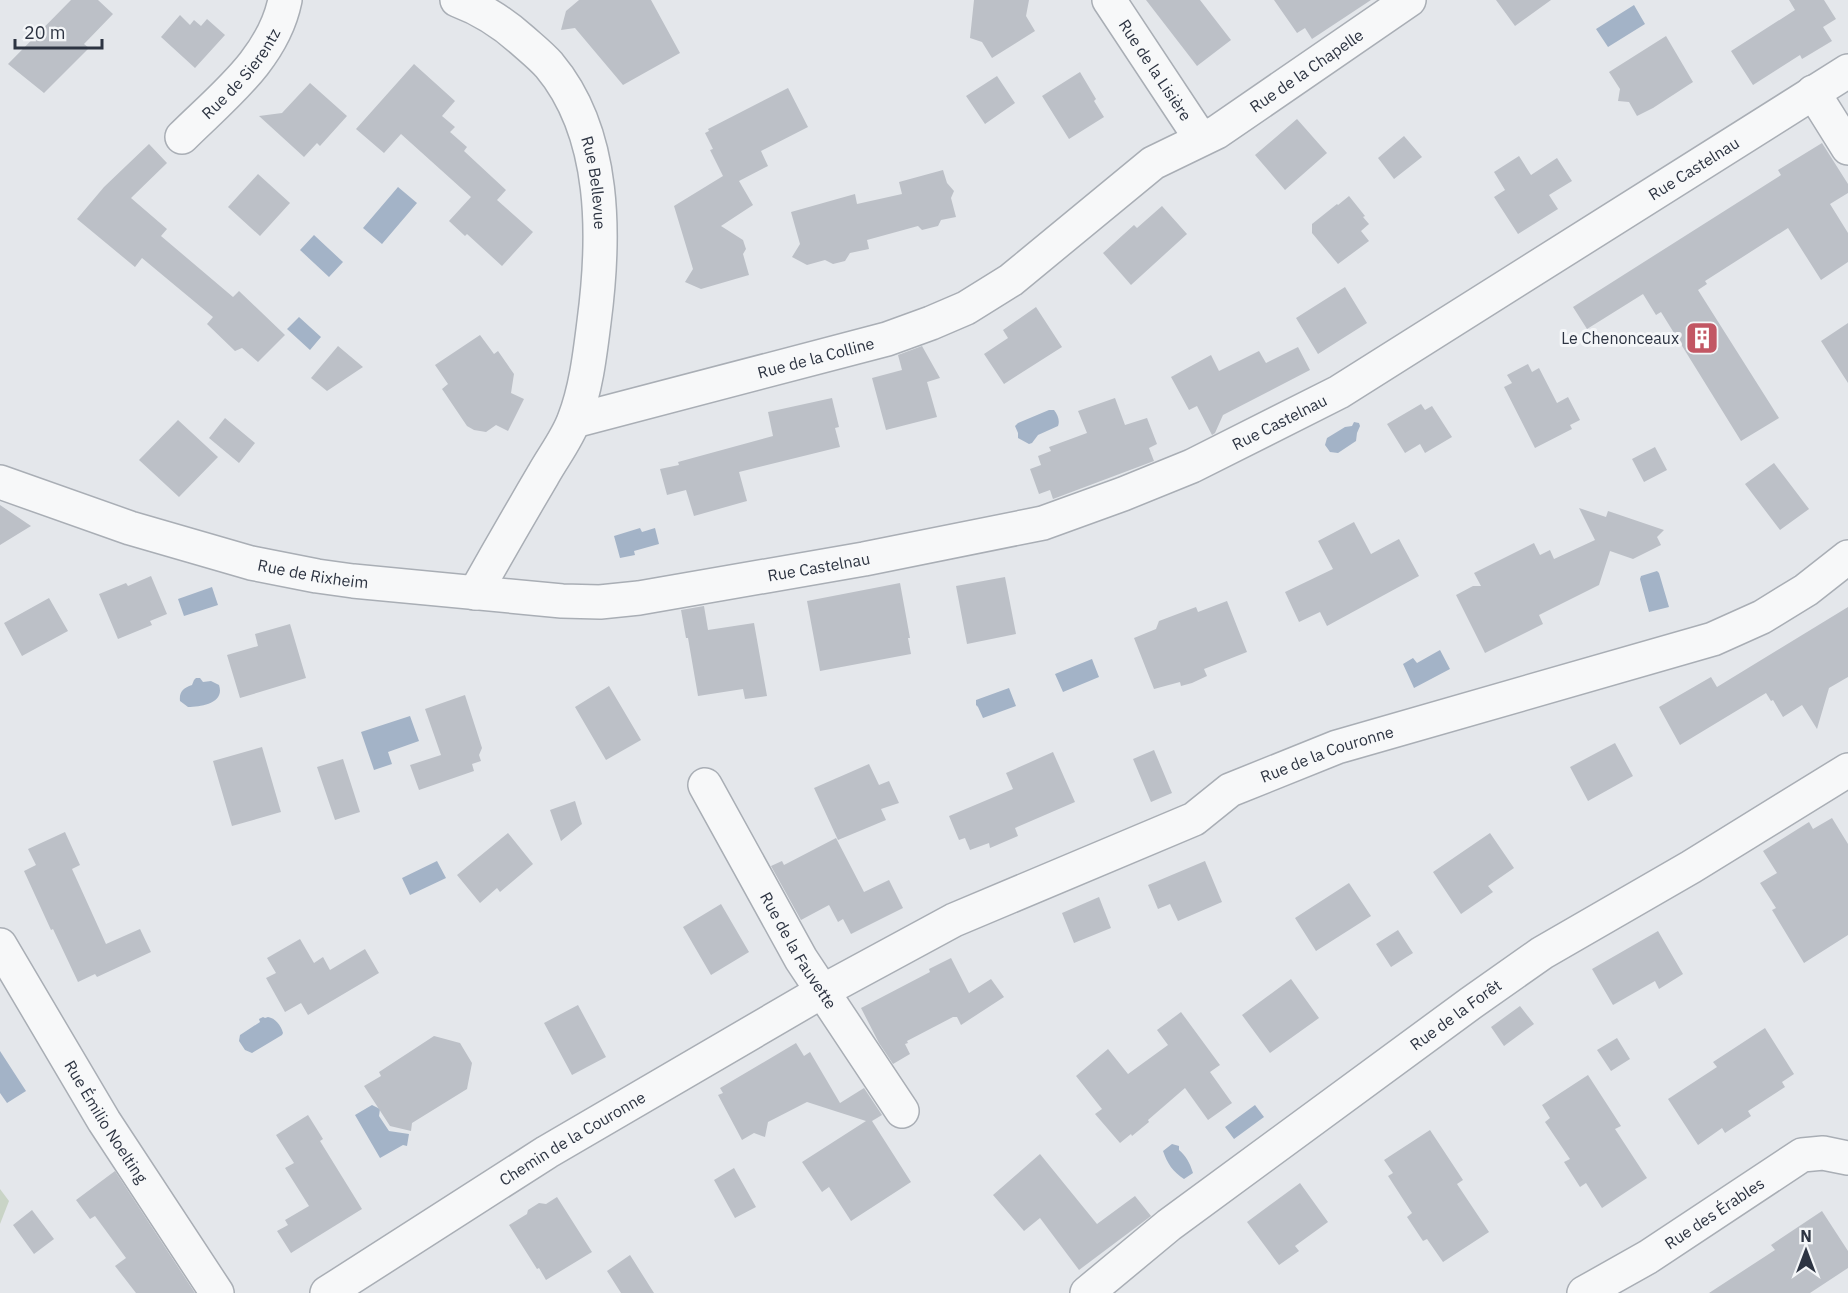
<svg xmlns="http://www.w3.org/2000/svg" width="1848" height="1293" font-family="'IBM Plex Sans',sans-serif">
	<style>
		.green { fill: #c9d4c6 }
		.water { fill: #a3b3c7 }
		.building { fill: #bcc0c7 }
		.lines { fill: none; stroke-linecap: round; stroke-linejoin: round }
		.minor-casing { stroke: #a9aeb5; stroke-width: 36 }
		.minor { stroke: #f7f8f9; stroke-width: 33 }
		.labels { text-anchor: middle; dominant-baseline: central; stroke-width: 6; stroke-linejoin: round; paint-order: stroke }
		.street-label { font-size: 16px; fill: #2d3442; stroke: #f4f6f8 }
		.poi-label { font-size: 16px; fill: #2d3442; stroke: #f4f6f8; text-anchor: end }
	</style>
	<rect width="100%" height="100%" fill="#e4e7eb"/>
	<path class="green" d="M0,1189L9,1201L0,1224Z"/>
	<path class="water" d="M1634,5L1645,24L1608,47L1596,29Z
		M398,187L417,203L382,244L363,228Z
		M314,235L343,262L329,277L300,250Z
		M299,317L321,337L310,350L287,329Z
		M1049,410H1054C1058,415 1060,421 1058,426L1038,435L1032,443L1029,444L1018,438V433L1015,426L1018,423Z
		M1354,422L1359,423L1360,426L1357,433L1356,441L1338,453L1330,452L1325,445L1327,438L1345,427L1352,426Z
		M640,528L642,532L655,528L659,544L634,551L635,555L620,558L614,536Z
		M1657,571L1659,573L1669,607L1649,612L1640,579L1641,576Z
		M212,587L218,605L184,616L178,599Z
		M1440,650L1450,669L1414,688L1403,664L1413,658L1417,663Z
		M1092,659L1099,677L1063,692L1055,674Z
		M196,678H200L203,682L211,681L219,685C225,703 202,707 188,707L180,701C179,692 183,688 192,685L194,680Z
		M1009,688L1016,706L983,718L978,707L976,705V700Z
		M410,716L419,741L388,752L392,764L374,770L361,732Z
		M437,861L446,878L410,895L402,878Z
		M263,1017L265,1018L268,1017C275,1018 281,1025 283,1033L282,1035L252,1053L245,1050L239,1041L240,1035L260,1022L259,1019Z
		M0,1051L26,1091L7,1103L0,1093Z
		M372,1105L380,1109L379,1116L389,1131L409,1134L407,1146L403,1145L380,1158L355,1115Z
		M1255,1105L1264,1117L1234,1139L1225,1127Z
		M1172,1144L1179,1146V1150C1186,1156 1190,1163 1193,1173L1184,1179C1173,1172 1167,1163 1163,1151Z"/>
	<path class="building" d="M71,0H98L113,14L84,44L89,48L44,93L8,64Z
		M579,0H651L680,53L623,85L575,28L561,30L566,11Z
		M974,0H1029L1026,16L1035,31L992,58L982,42L970,38Z
		M1146,0H1200L1231,40L1197,66Z
		M1274,0H1371L1312,39L1305,28L1297,33Z
		M1496,0H1551L1515,26Z
		M1789,0H1824L1836,19L1823,27L1832,41L1802,59L1800,55L1753,85L1731,51L1795,10Z
		M180,15L190,25L194,20L201,26L207,19L225,35L195,68L161,37Z
		M1666,36L1693,82L1653,108L1637,116L1629,102L1618,101L1620,89L1609,72Z
		M414,64L455,101L442,116L455,127L450,132L467,147L464,151L506,190L497,200L533,232L502,266L467,234L465,236L449,221L471,197L401,134L384,153L356,129Z
		M1080,72L1096,99L1094,101L1104,117L1069,139L1042,96Z
		M997,76L1015,103L985,124L966,96Z
		M310,83L347,116L320,146L317,143L304,157L259,116L282,113Z
		M788,88L808,127L761,151L768,166L739,181L753,205L721,226L743,240L746,249L743,254L749,275L701,289L685,282L693,269L674,206L723,176L710,150L713,149L705,133L709,131L708,129Z
		M1297,119L1327,153L1285,190L1255,155Z
		M1404,136L1422,157L1394,179L1378,158Z
		M1822,143L1848,184V193L1830,204L1848,233V262L1821,280L1788,228L1705,281L1707,284L1698,290L1779,418L1741,441L1661,312L1656,315L1643,294L1587,329L1573,307L1781,175L1778,170Z
		M149,144L167,163L131,198L167,229L161,236L233,297L239,291L285,335L258,362L242,348L235,351L207,324L213,317L142,258L135,267L77,219L104,187Z
		M1519,156L1531,175L1557,158L1572,181L1549,195L1558,209L1518,234L1494,197L1505,190L1494,172Z
		M943,170L947,183L954,191L951,198L956,217L941,220L938,226L922,230L918,226L867,240L869,249L850,253L845,261L833,264L825,260L807,265L792,257L800,244L791,212L855,194L857,204L902,194L899,182Z
		M258,174L290,203L260,236L228,207Z
		M1349,196L1365,216L1363,217L1369,224L1361,231L1369,241L1338,264L1312,233V224L1337,204L1338,205Z
		M1162,206L1187,234L1131,285L1103,253L1134,225L1137,228Z
		M1345,287L1367,323L1318,354L1296,318Z
		M1036,307L1062,347L1004,384L984,354L1008,338L1003,330Z
		M1848,323V383L1821,341Z
		M480,335L494,354L498,351L514,374L511,393L524,399L508,431L496,425L486,432L474,430L467,426L442,389L448,384L435,365Z
		M338,346L363,367L327,391L311,378Z
		M922,346L940,378L927,382L937,417L886,430L872,378L902,370L898,355Z
		M1298,347L1310,370L1223,415L1215,433L1212,435L1197,406L1189,410L1171,377L1211,355L1219,371L1259,351L1266,363Z
		M1528,364L1532,372L1539,368L1557,403L1568,397L1580,420L1570,425L1572,429L1535,448L1504,387L1512,383L1507,375Z
		M832,398L839,427L835,428L840,447L739,472L747,501L694,516L686,490L667,495L660,469L679,465L678,462L773,436L768,412Z
		M1115,398L1125,425L1147,418L1157,444L1149,448L1154,461L1053,499L1050,490L1039,494L1030,469L1041,465L1038,456L1051,451L1049,447L1087,433L1078,411Z
		M1421,404L1425,410L1432,406L1452,437L1425,453L1420,444L1405,453L1387,424Z
		M225,418L255,443L239,463L209,438Z
		M178,420L218,457L179,497L139,460Z
		M1655,447L1667,470L1644,482L1632,459Z
		M1774,463L1809,509L1780,530L1745,484Z
		M0,505L31,526L0,545Z
		M1579,508L1606,517L1608,511L1664,530L1657,537L1661,545L1633,559L1610,551L1599,585L1539,615L1543,624L1485,653L1456,595L1473,586H1481L1474,573L1534,543L1540,555L1550,550L1554,559L1595,540Z
		M1354,522L1371,554L1399,539L1419,576L1327,626L1320,612L1299,622L1285,592L1333,569L1318,541Z
		M151,576L167,614L150,621L152,625L118,639L99,594L126,583L128,586Z
		M1005,577L1016,634L967,644L956,586Z
		M900,583L910,638H908L911,654L820,671L807,601Z
		M49,598L68,631L22,656L4,623Z
		M1227,601L1247,652L1204,669L1207,676L1192,683L1181,686L1180,682L1154,689L1134,638L1156,629L1159,621L1196,607L1198,612Z
		M704,606L708,630L754,623L767,696L745,699L743,689L698,696L688,638H686L681,610Z
		M1848,607V677L1829,688L1817,729L1802,705L1783,717L1773,700L1771,701L1766,693L1680,745L1659,707L1711,677L1717,687Z
		M290,624L306,678L240,698L227,655L258,646L255,634Z
		M609,686L641,740L606,760L575,707Z
		M465,695L482,748L479,755L481,761L472,764L474,771L419,790L410,765L441,755L425,709Z
		M1615,743L1633,776L1588,801L1570,767Z
		M262,747L281,812L232,826L213,761Z
		M1154,750L1172,793L1151,802L1133,759Z
		M1053,752L1075,802L1015,828L1018,836L990,848L989,843L970,850L965,838L959,840L949,816L1013,789L1006,773Z
		M343,759L360,812L335,820L317,767Z
		M869,764L879,785L889,781L899,803L881,809L886,820L838,840L814,788Z
		M575,801L582,824L561,841L550,810Z
		M1832,818L1848,844V935L1804,963L1772,910L1776,908L1760,883L1777,873L1763,851L1809,822L1813,829Z
		M65,832L80,865L72,869L106,944L140,929L151,952L97,977L95,974L78,982L53,929L51,930L24,871L36,865L28,849Z
		M508,833L533,864L500,892L497,888L480,903L457,875Z
		M1490,833L1514,868L1488,886L1493,892L1461,914L1433,872Z
		M836,838L864,892L889,880L903,908L851,934L843,919L838,922L829,905L801,920L771,866L782,861L784,865Z
		M1205,861L1222,902L1178,921L1170,904L1158,909L1148,885Z
		M1349,883L1371,916L1316,951L1295,918Z
		M1099,897L1111,928L1074,943L1062,913Z
		M721,904L749,952L711,975L683,927Z
		M1398,930L1413,953L1391,967L1376,944Z
		M1658,931L1683,974L1659,989L1655,981L1613,1005L1592,969Z
		M300,939L314,963L323,957L330,970L365,949L379,973L308,1015L301,1003L285,1012L266,978L276,973L267,958Z
		M951,958L969,993L991,979L1004,997L961,1025L957,1017H953L907,1041L908,1043L905,1044L910,1054L893,1064L879,1043L861,1008L930,972L929,969Z
		M1291,979L1319,1018L1270,1053L1242,1015Z
		M578,1005L606,1057L572,1075L544,1023Z
		M1520,1006L1534,1024L1504,1046L1491,1027Z
		M1181,1012L1220,1065L1210,1072L1232,1103L1208,1120L1185,1088L1148,1120L1149,1122L1132,1136L1131,1134L1120,1143L1095,1114L1102,1109L1076,1076L1108,1049L1128,1074L1168,1045L1157,1030Z
		M1765,1028L1794,1074L1782,1082L1785,1087L1748,1111L1751,1116L1725,1133L1722,1128L1698,1145L1668,1099L1717,1067L1713,1062Z
		M434,1036L460,1043L472,1063L467,1089L412,1123L411,1131L390,1126L364,1086L381,1076L379,1072Z
		M1617,1038L1630,1059L1611,1071L1597,1050Z
		M796,1043L804,1056L810,1052L840,1103L864,1088L882,1115L872,1121L911,1182L851,1221L829,1187L822,1192L802,1162L866,1121L807,1102L768,1122L765,1137L754,1133L742,1140L718,1095L723,1093L720,1088Z
		M1588,1075L1621,1126L1615,1129L1647,1178L1602,1208L1586,1183L1580,1187L1564,1162L1570,1159L1545,1122L1550,1118L1542,1105Z
		M308,1115L323,1139L320,1141L362,1209L291,1253L277,1231L288,1225L285,1220L309,1206L285,1168L294,1163L276,1135Z
		M1430,1130L1463,1180L1457,1184L1489,1232L1443,1262L1427,1239L1423,1241L1407,1217L1412,1213L1388,1176L1393,1173L1384,1160Z
		M1040,1154L1097,1224L1135,1196L1151,1216L1079,1270L1040,1218L1024,1231L993,1195Z
		M734,1168L756,1207L735,1218L714,1180Z
		M115,1171L195,1293H136L115,1266L126,1258L95,1216L90,1219L76,1200Z
		M1300,1183L1328,1222L1295,1246L1299,1251L1279,1265L1247,1222Z
		M557,1197L592,1252L546,1280L539,1268L537,1269L509,1225L527,1214L528,1210L539,1203L546,1204Z
		M32,1210L54,1239L34,1254L13,1225Z
		M1822,1211L1848,1251V1268L1810,1293H1709L1775,1250L1771,1245Z
		M630,1255L654,1293H621L607,1271Z"/>
	<g class="lines">
		<g class="minor-casing">
			<g id="minor">
				<path id="s1" d="M457,0C481,9 503,23 522,40C531,48 541,56 549,65C607,134 605,238 594,322C590,354 586,389 574,420C567,439 553,457 543,475C520,514 497,554 475,593"/>
				<path id="s2" d="M1109,0L1201,139"/>
				<path d="M1813,92L1848,148"/>
				<path id="s3" d="M182,137C222,97 273,59 285,0"/>
				<path id="s4" d="M574,421L887,339L931,323L966,308L1011,280L1153,163L1217,132L1409,0"/>
				<path id="s5" d="M0,482L130,528L251,563L317,576L353,581L562,601L600,602L639,598L864,559L1043,523L1123,494L1192,466L1339,392L1848,71"/>
				<path id="s6" d="M705,785L801,959L902,1111"/>
				<path id="s7" d="M0,945L104,1121L217,1293"/>
				<path id="s8" d="M327,1293L547,1152L821,992L954,920L1194,819L1230,790L1337,747L1713,639L1762,617L1806,590L1848,557"/>
				<path id="s9" d="M1087,1293L1169,1225L1471,1003L1542,953L1691,867L1848,770"/>
				<path id="s10" d="M1584,1293L1648,1257L1802,1155L1823,1153L1848,1158"/>
			</g>
		</g>
		<use href="#minor" class="minor"/>
	</g>
	<defs>
		<g id="building-square" transform="scale(1.725)"><rect x="-9" y="-9" width="18" height="18" rx="4" fill="#c25764" stroke="#f4f6f8"/><path d="M-4-6H4V6H1V3H-1V6H-4ZM-2.5-4.3h1.7v1.8h-1.7ZM.8-4.3h1.7v1.8H.8ZM-2.5-1h1.7V.8h-1.7ZM.8-1h1.7V.8H.8Z" fill="#fff"/></g>
	</defs>
	<g fill-rule="evenodd">
		<use href="#building-square" x="1702" y="338"/>
	</g>
	<g class="labels">
		<g class="street-label">
			<text stroke="none"><textPath href="#s2" startOffset="84">Rue de la Lisière</textPath></text>
			<text stroke="none"><textPath href="#s3" startOffset="87">Rue de Sierentz</textPath></text>
			<text stroke="none"><textPath href="#s4" startOffset="825">Rue de la Chapelle</textPath></text>
			<text stroke="none"><textPath href="#s5" startOffset="1809">Rue Castelnau</textPath></text>
			<text stroke="none"><textPath href="#s1" startOffset="242">Rue Bellevue</textPath></text>
			<text stroke="none"><textPath href="#s4" startOffset="250">Rue de la Colline</textPath></text>
			<text stroke="none"><textPath href="#s5" startOffset="1323">Rue Castelnau</textPath></text>
			<text stroke="none"><textPath href="#s5" startOffset="837">Rue Castelnau</textPath></text>
			<text stroke="none"><textPath href="#s5" startOffset="327">Rue de Rixheim</textPath></text>
			<text stroke="none"><textPath href="#s8" startOffset="1140">Rue de la Couronne</textPath></text>
			<text stroke="none"><textPath href="#s6" startOffset="190">Rue de la Fauvette</textPath></text>
			<text stroke="none"><textPath href="#s9" startOffset="462">Rue de la Forêt</textPath></text>
			<text stroke="none"><textPath href="#s7" startOffset="206">Rue Émilio Noelting</textPath></text>
			<text stroke="none"><textPath href="#s8" startOffset="290">Chemin de la Couronne</textPath></text>
			<text stroke="none"><textPath href="#s10" startOffset="153">Rue des Érables</textPath></text>
		</g>
		<g class="poi-label">
			<text x="1679" y="338">Le Chenonceaux</text>
		</g>
	</g>
	<g transform="translate(1806 1251)" stroke="#f4f6f8" stroke-width="4.5" paint-order="stroke">
	<path d="M0-4.5L10 22L0 15L-10 22Z" fill="#2d3442"/>
	<text y="-9" font-size="16" font-weight="bold" text-anchor="middle" fill="#2d3442">N</text>
	</g>
	<path d="M15 39v9h87v-9" fill="none" stroke="#2d3442" stroke-width="3"/>
	<text x="24" y="39" font-size="18" fill="#2d3442" stroke="#f4f6f8" stroke-width="4.5" paint-order="stroke">20 m</text>
</svg>
